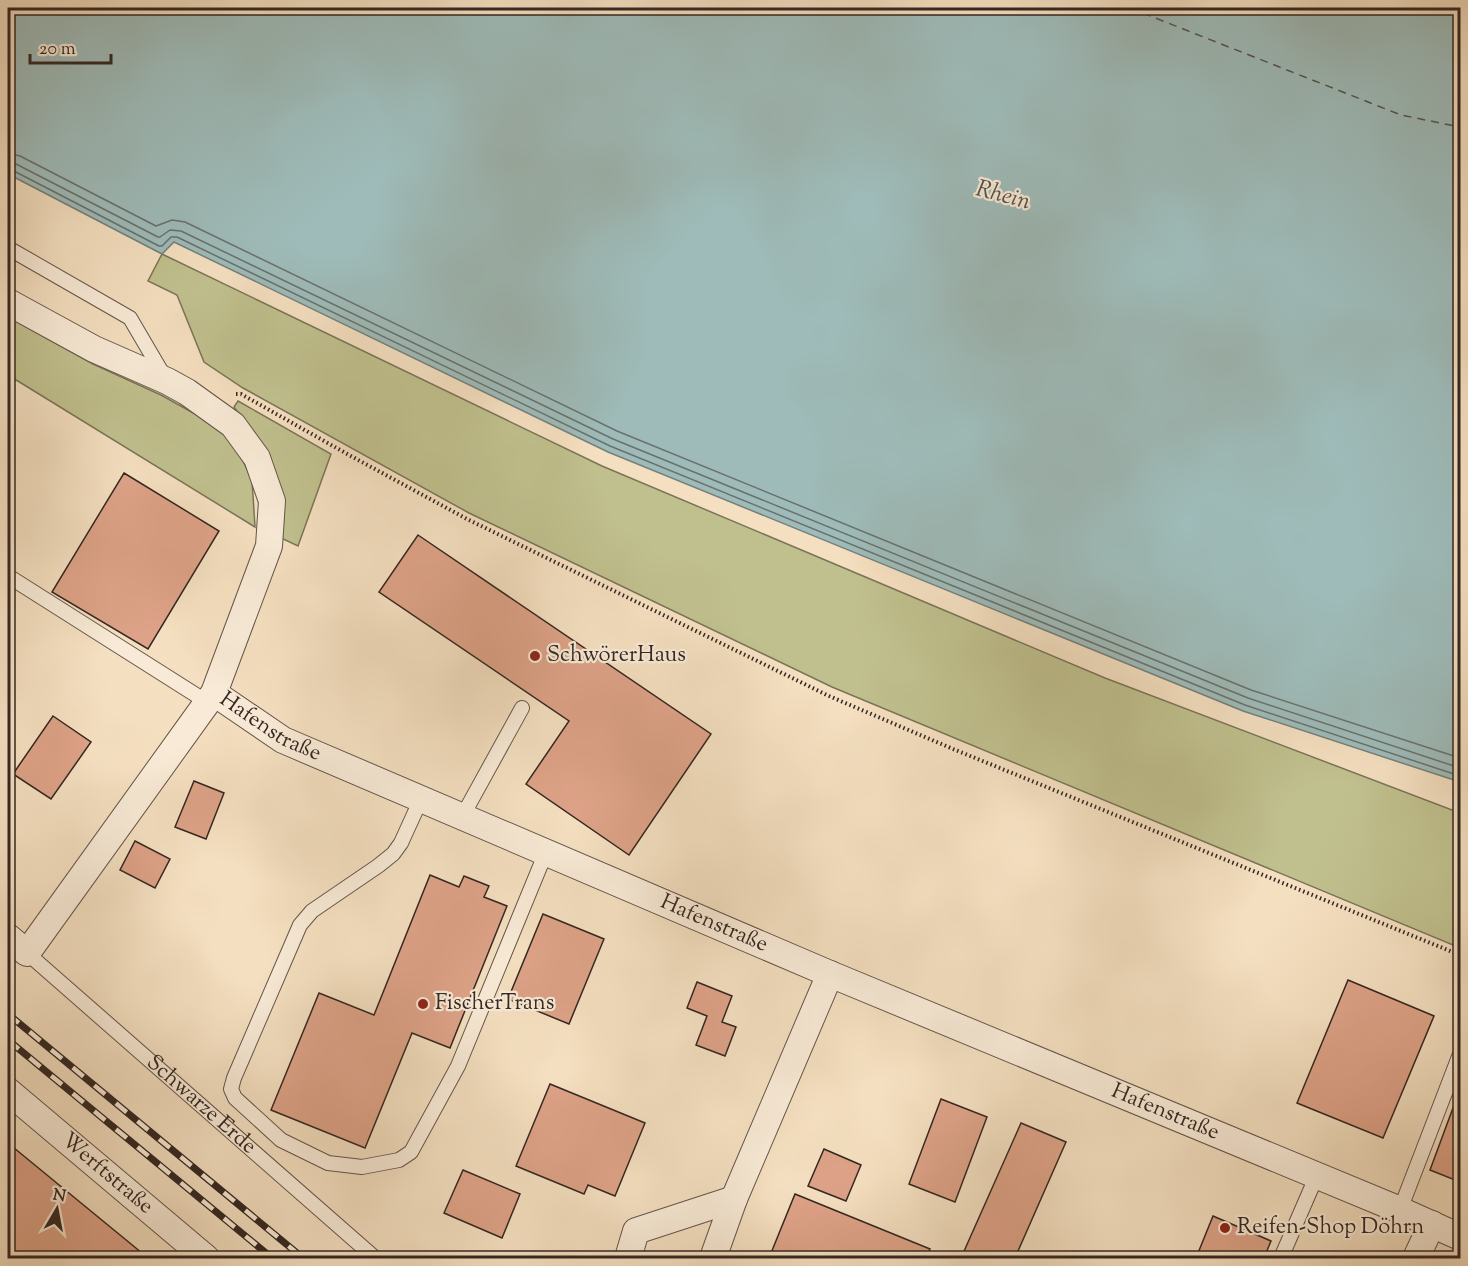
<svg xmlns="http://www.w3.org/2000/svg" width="1468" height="1266" font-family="'Sorts Mill Goudy',serif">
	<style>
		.green { fill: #c0c08e; stroke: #7a7458; stroke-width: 1.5 }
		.water { fill: #9ebbb9; stroke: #74807d; stroke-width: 1.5 }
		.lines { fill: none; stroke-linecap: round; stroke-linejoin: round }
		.shore { stroke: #69716e; stroke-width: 1.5 }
		.ferry { stroke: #54534f; stroke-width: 1.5; stroke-dasharray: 8 6; stroke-linecap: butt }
		.building { fill: #dda287; stroke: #342722; stroke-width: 1.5 }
		.lane-casing { stroke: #64554a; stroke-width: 16 }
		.street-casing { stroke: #64554a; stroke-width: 28 }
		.path { stroke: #342722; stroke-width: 4; stroke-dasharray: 1.5 3; stroke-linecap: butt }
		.lane { stroke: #f8ead6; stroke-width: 14 }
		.street { stroke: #f8ead6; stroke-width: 26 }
		.rail-casing { stroke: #342722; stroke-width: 7 }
		.rail { stroke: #f8ead6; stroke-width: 4.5; stroke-dasharray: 14; stroke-linecap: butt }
		.poi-dot { fill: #8f2418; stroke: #f8ead6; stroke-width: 2 }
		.labels { text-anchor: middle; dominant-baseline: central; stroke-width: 4.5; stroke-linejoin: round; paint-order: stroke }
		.poi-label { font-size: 22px; fill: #342722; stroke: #f8ead6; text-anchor: start }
		.street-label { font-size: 22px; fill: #342722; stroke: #f8ead6 }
		.water-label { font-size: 24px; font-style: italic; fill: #54534f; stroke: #f8ead6 }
	</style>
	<rect width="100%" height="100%" fill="#f4dfc0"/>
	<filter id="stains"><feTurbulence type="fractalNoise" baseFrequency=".00333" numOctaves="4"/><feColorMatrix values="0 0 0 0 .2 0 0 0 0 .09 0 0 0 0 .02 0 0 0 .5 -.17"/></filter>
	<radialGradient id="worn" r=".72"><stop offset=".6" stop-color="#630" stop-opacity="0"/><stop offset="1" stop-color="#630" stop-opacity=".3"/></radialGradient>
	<path class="green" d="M162,254L602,466L1105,678L1460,813V948L832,687L469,513L243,388L204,362L177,295L148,281Z
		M8,317L93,364L161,395L224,430L243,461L252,480L255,527L8,375Z
		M238,401L331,454L298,546L281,538L268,454L234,407Z"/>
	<path class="water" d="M8,8H1460V782L1243,711L608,452L174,242L162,254L8,174Z"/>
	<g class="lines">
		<path class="shore" d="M8,153L20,156L156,226L172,220L185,222L617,431L1251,690L1460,758
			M8,162L16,164L158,237H160L170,230L181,231L613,439L1248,698L1460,768
			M8,170H12L159,246H162L171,237H177L610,446L1245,705L1460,776"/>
		<path class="ferry" d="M1130,8L1401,115L1460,127"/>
	</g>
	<path class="building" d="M124,473L219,531L148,649L52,592Z
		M418,535L711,734L629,855L526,784L569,721L379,592Z
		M53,716L91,742L51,799L13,774Z
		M194,781L224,793L206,839L175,827Z
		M135,841L170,859L155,888L120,870Z
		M430,875L459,887L464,876L489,886L484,897L507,906L450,1048L412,1033L365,1148L271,1110L319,993L374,1015Z
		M543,914L604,939L569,1024L508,999Z
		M1348,980L1434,1016L1383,1138L1297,1103Z
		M697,982L732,996L722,1022L736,1027L725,1056L696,1045L707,1016L687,1008Z
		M550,1084L645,1123L615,1196L588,1185L584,1194L516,1166Z
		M1460,1089V1182L1430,1170Z
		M941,1099L987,1117L955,1202L909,1184Z
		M1021,1123L1066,1142L1015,1258H961Z
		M8,1143L148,1258H24L8,1245V1235L10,1232L8,1230Z
		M824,1149L861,1165L846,1201L808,1186Z
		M463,1170L520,1194L502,1238L444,1213Z
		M795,1194L930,1249L926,1258H769Z
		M1213,1216L1271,1241L1264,1258H1196Z"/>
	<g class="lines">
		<g class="lane-casing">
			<g id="lane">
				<path d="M8,248L130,318L164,376"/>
				<path d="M8,576L207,702"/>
				<path d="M421,799L401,843L393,854L378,866L312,911L300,925L234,1078L231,1089L235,1098L281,1140L328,1163L362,1167L399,1160L411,1152L458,1066L546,852"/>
				<path d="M462,817L522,708"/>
				<path id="s1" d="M27,953L375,1258"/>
				<path d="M1400,1210L1460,1054"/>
				<path d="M1281,1258L1317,1175"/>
			</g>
		</g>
		<g class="street-casing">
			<g id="street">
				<path d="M8,302L94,349L167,381L187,392L233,425L257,458L272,501L269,546L214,693L27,953L8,937"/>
				<path id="s2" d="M214,693L283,740L830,974L1400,1210L1460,1237"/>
				<path id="s3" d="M8,1091L206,1258"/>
				<path d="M628,1258L636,1231L734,1199"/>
				<path d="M713,1258L734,1199L830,974"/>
				<path d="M1416,1258L1432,1224"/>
			</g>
		</g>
		<path class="path" d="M236,394H241L349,455L467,519L829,696L953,749L1460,955"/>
		<use href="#lane" class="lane"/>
		<use href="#street" class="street"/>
		<g class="rail-casing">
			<path id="rail" d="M8,1014L303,1258
				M8,1040L272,1258"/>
		</g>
		<use href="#rail" class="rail"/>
	</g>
	<g class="poi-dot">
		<circle cx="535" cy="656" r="6"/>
		<circle cx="423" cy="1004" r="6"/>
		<circle cx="1225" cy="1228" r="6"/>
	</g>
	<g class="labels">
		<g class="poi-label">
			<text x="547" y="656">SchwörerHaus</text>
			<text x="435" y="1004">FischerTrans</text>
			<text x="1237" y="1228">Reifen-Shop Döhrn</text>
		</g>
		<g class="street-label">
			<text stroke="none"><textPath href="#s2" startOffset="66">Hafenstraße</textPath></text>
			<text stroke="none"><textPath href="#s2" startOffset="552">Hafenstraße</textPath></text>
			<text stroke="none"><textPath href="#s1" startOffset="231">Schwarze Erde</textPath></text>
			<text stroke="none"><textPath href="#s2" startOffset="1041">Hafenstraße</textPath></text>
			<text stroke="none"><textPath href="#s3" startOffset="129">Werftstraße</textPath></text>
		</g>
		<g class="water-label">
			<text transform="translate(1003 196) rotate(15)">Rhein</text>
		</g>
	</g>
	<rect width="1468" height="1266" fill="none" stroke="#f4dfc0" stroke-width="30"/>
	<rect x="9" y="9" width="1450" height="1248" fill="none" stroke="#342722" stroke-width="3"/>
	<rect x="15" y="15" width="1438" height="1236" fill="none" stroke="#342722" stroke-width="1.5"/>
	<g transform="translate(57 1209) rotate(10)" stroke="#f8ead6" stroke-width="4.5" paint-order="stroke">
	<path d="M0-4.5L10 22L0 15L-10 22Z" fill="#342722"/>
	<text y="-9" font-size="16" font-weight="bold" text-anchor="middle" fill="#342722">N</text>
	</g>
	<path d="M30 54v9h81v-9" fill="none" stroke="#342722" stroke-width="3"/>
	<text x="39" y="54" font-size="18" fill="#342722" stroke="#f8ead6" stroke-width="4.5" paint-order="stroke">20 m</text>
	<rect width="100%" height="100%" filter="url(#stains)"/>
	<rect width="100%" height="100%" fill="url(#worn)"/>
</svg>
